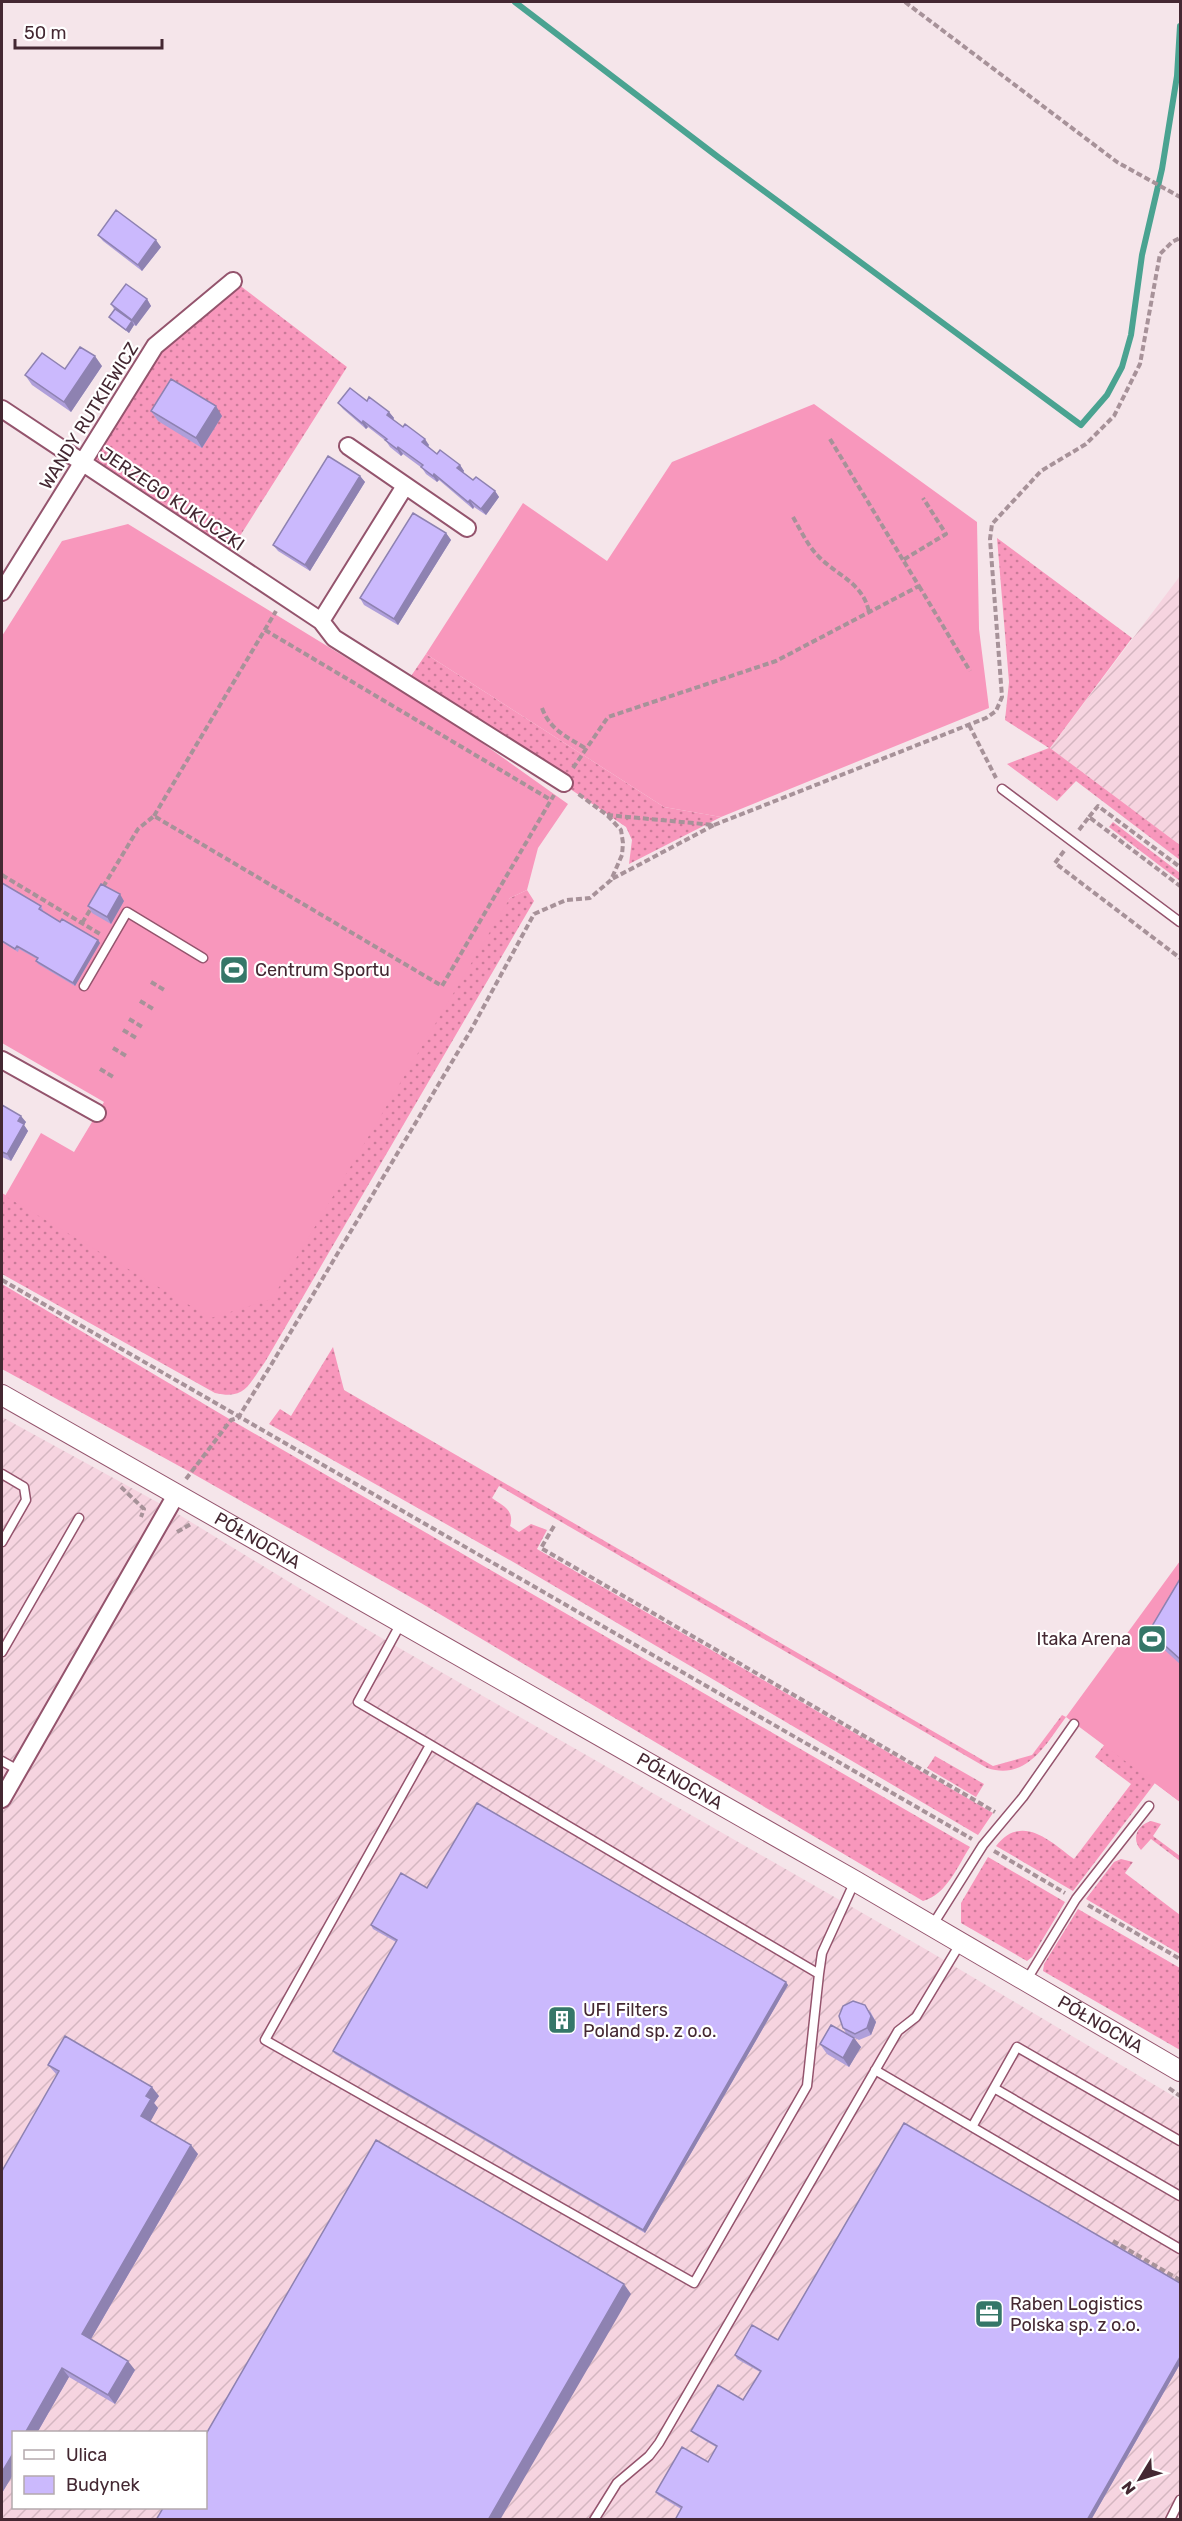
<svg xmlns="http://www.w3.org/2000/svg" width="1182" height="2521" font-family="Rubik,sans-serif">
	<style>
		.industrial { fill: url(#industrial-furrows); fill-rule: evenodd }
		.grass { fill: url(#grass-dots) }
		.pitch { fill: #f897bc }
		.lines { fill: none; stroke-linecap: round; stroke-linejoin: round }
		.stream { stroke: #4aa391; stroke-width: 6 }
		.service-casing { stroke: #94546d; stroke-width: 11 }
		.minor-casing { stroke: #94546d; stroke-width: 20 }
		.tertiary-casing { stroke: #94546d; stroke-width: 22 }
		.path { stroke: #a79299; stroke-width: 4; stroke-dasharray: 6 3; stroke-linecap: butt }
		.service { stroke: #fff; stroke-width: 8 }
		.minor { stroke: #fff; stroke-width: 16 }
		.tertiary { stroke: #fff; stroke-width: 20 }
		.wall { fill: #af9fda }
		.shaded-wall { fill: #8e82b1 }
		.building { fill: #cbb9fd; stroke: #8e82b1; stroke-width: 1.5 }
		.labels { text-anchor: middle; dominant-baseline: central; stroke-width: 4.5; stroke-linejoin: round; paint-order: stroke }
		.street-label { font-size: 18px; fill: #442832; stroke: #fff }
		.poi-label { font-size: 18px; fill: #442832; stroke: #fff; text-anchor: start }
	</style>
	<defs>
		<pattern id="industrial-furrows" width="10" height="10" patternUnits="userSpaceOnUse" patternTransform="scale(1.5)"><rect width="10" height="10" fill="#f6d4e0"/><path d="M-1 1l2-2M0 10L10 0M9 11l2-2" fill="none" stroke="#d4b6c1"/></pattern>
		<pattern id="grass-dots" width="8" height="8" patternUnits="userSpaceOnUse" patternTransform="scale(1.5)"><rect width="8" height="8" fill="#f897bc"/><path d="M2 2h.1M6 6h.1" fill="none" stroke="#ca7b99" stroke-width="1.8" stroke-linecap="round"/></pattern>
	</defs>
	<rect width="100%" height="100%" fill="#f5e5ea"/>
	<path class="industrial" d="M1180,576V845L1050,748Z
		M2,1417L168,1508L373,1633L927,1950L1180,2100V2519H2ZM14,2432H206V2508H14Z"/>
	<path class="grass" d="M234,281L347,367L226,558L83,463L155,346Z
		M997,538L1132,638L1050,748L1180,845V860L1076,781L1057,801L1007,764L1049,748L1005,720L1009,682Z
		M426,654L664,807L721,817L629,864L632,840L626,827L409,679Z
		M1113,822L1180,873V881L1109,827Z
		M527,890L534,901L265,1362C248,1385 246,1400 215,1393L2,1274V1193L211,1317L510,898Z
		M2,1284L231,1420L970,1847C957,1867 947,1894 923,1901L421,1603L190,1472L2,1369Z
		M333,1347L344,1390L993,1766L1032,1755L1062,1715L1066,1717C1046,1744 1027,1781 987,1768L499,1486L492,1498C503,1506 515,1510 510,1526L519,1532L531,1524L547,1530L537,1549L993,1813L978,1835L515,1563L269,1424L280,1409L291,1416Z
		M1105,1744L1180,1770V1802L1155,1783L1073,1891L996,1846C1022,1813 1050,1841 1074,1859L1131,1784L1095,1757Z
		M935,1756L984,1784L976,1797L927,1768Z
		M1151,1821L1161,1824L1153,1836L1180,1856V1861L1151,1839L1141,1850C1131,1839 1137,1825 1151,1821Z
		M988,1857L1065,1902L1032,1957L1027,1961L961,1923V1903Z
		M1121,1859L1133,1862L1125,1873L1180,1915V1954L1086,1899L1114,1862Z
		M1078,1909L1180,1968V2050L1043,1971L1044,1964Z"/>
	<path class="pitch" d="M814,404L977,522L979,629L989,708L721,817L664,807L426,654L523,503L607,561L672,462Z
		M128,524L461,728L568,804L538,848L527,890L510,898L272,1299L211,1318L5,1196L41,1133L74,1152L104,1102L2,1043V636L62,541Z
		M1180,1561V1802L1066,1717Z"/>
	<g class="lines">
		<path class="stream" d="M515,2L718,157L1081,425L1107,395L1122,367L1131,335L1142,255L1162,169L1177,76L1180,26"/>
		<g class="service-casing">
			<path id="service" d="M1002,789L1180,922
				M84,986L127,912L203,958
				M2,1474L24,1487L26,1500L2,1542
				M401,1623L358,1702L819,1974L807,2086L694,2283L265,2040L430,1745
				M2,1652L79,1518
				M2,1761L18,1770
				M932,1926L983,1845L1023,1797L1074,1724
				M819,1974L822,1953L855,1881
				M1026,1981L1076,1899L1149,1806
				M875,2070L1180,2249
				M994,2088L1180,2196
				M972,2127L1017,2047L1180,2141
				M594,2520L617,2483L649,2456L659,2443L898,2031L916,2017L960,1944
				M1170,2520L1180,2500"/>
		</g>
		<g class="minor-casing">
			<path id="minor" d="M2,409L321,621L334,638L564,783
				M348,446L467,528
				M2,592L155,346L233,281
				M321,621L405,486
				M2,1060L97,1113
				M2,1799L176,1495"/>
		</g>
		<g class="tertiary-casing">
			<g id="tertiary">
				<path id="s1" d="M2,1395L855,1881L1180,2071"/>
			</g>
		</g>
		<path class="path" d="M905,2L1117,162L1180,197
			M830,439L903,560
			M793,517C801,531 808,546 819,557C838,576 863,583 869,612
			M919,586L970,671
			M265,630L551,800
			M542,708C550,730 567,737 585,748
			M969,725L996,778
			M573,768L608,717L776,661L919,586L903,560L946,534L923,498
			M607,815L714,825L612,879
			M154,816L276,611
			M1089,817L1098,806L1180,867
			M714,825L986,718L996,711L1002,697L990,539L992,524L1041,471L1086,444L1114,416L1140,364L1160,254L1172,242L1180,238
			M1079,830L1089,817L1180,886
			M1064,851L1055,863L1180,958
			M2,875L100,934
			M103,887L138,829L154,816L442,986L554,795
			M82,923L92,907
			M151,982L166,991
			M140,1001L155,1010
			M129,1019L144,1028
			M123,1030L138,1039
			M113,1048L128,1057
			M100,1069L115,1078
			M2,1280L972,1839
			M186,1479L231,1420L238,1418L271,1365L471,1030L534,914L566,900L590,898L611,880L622,855L623,843L621,830L607,815L577,793
			M121,1487L144,1509L141,1517
			M554,1526L541,1548L995,1812
			M177,1532L191,1524
			M994,1851L1065,1893
			M1088,1905L1180,1959
			M1169,2088L1180,2096
			M1113,2241L1180,2280"/>
		<use href="#service" class="service"/>
		<use href="#minor" class="minor"/>
		<use href="#tertiary" class="tertiary"/>
	</g>
	<path class="wall" d="M98,235L161,247L142,271L103,241Z
		M147,299L151,306L136,326L134,325L129,333L111,320L109,317L114,309L111,304Z
		M102,366L71,412L32,385L25,375L65,369Z
		M367,401L389,412L394,418L393,420L429,445L428,446L437,454L460,465L464,471L463,472L473,480L495,491L499,497L486,515L474,507L473,509L439,480L437,482L426,474L422,468L403,454L401,456L390,447L386,441L368,427L366,429L343,409L338,403Z
		M151,411L222,416L202,448L158,421Z
		M360,476L365,482L310,571L278,551L273,545Z
		M446,533L451,540L398,625L364,605L360,598Z
		M2,883L41,906L43,910L42,911L60,922L98,940L100,943L75,986L38,964L36,961L37,959L19,949L18,952L2,942Z
		M124,901L111,924L92,913L88,906Z
		M2,1105L26,1122L24,1125L28,1131L11,1161L2,1157Z
		M1180,1579V1664L1158,1644L1149,1631Z
		M427,1888L788,1985L645,2233L335,2054L333,2051L396,1942L373,1929L371,1925Z
		M870,2011L876,2022L871,2035L859,2040L853,2037L861,2047L849,2067L827,2054L820,2044L846,2033L843,2028Z
		M48,2065L159,2096L154,2103L158,2108L150,2121L198,2154L91,2339L135,2370L115,2404L69,2377L37,2433H14V2473L2,2493L57,2075Z
		M778,2340L1180,2364L1091,2520H675L681,2509L658,2495L656,2492L708,2462L716,2447L694,2434L691,2431L743,2400L760,2372L737,2359L735,2355Z"/>
	<path class="shaded-wall" d="M156,240L161,247L142,271L138,265Z
		M147,299L151,306L136,326L132,320Z
		M132,321L134,325L129,333L126,330Z
		M95,356L102,366L71,412L64,402Z
		M216,406L222,416L202,448L196,438Z
		M389,412L394,418L391,422L387,415Z
		M363,421L368,427L366,429L362,423Z
		M425,439L429,445L427,448L422,442Z
		M398,447L403,454L401,456L397,449Z
		M460,465L464,471L462,474L457,468Z
		M434,474L439,480L437,482L433,476Z
		M360,476L365,482L310,571L305,565Z
		M495,491L499,497L486,515L481,509Z
		M470,500L474,507L473,509L468,502Z
		M446,533L451,540L398,625L394,619Z
		M120,894L124,901L111,924L107,917Z
		M98,940L100,943L75,986L73,983Z
		M21,1116L26,1122L24,1125L28,1131L11,1161L7,1154L18,1121Z
		M786,1982L788,1985L645,2233L643,2230Z
		M865,2005L876,2022L871,2035L867,2028Z
		M854,2038L861,2047L849,2067L843,2058Z
		M152,2087L159,2096L154,2103L158,2108L148,2126L141,2116L146,2096Z
		M191,2145L198,2154L88,2344L82,2334Z
		M624,2284L631,2294L500,2520H488Z
		M1180,2357V2364L1091,2520H1087Z
		M128,2361L135,2370L115,2404L108,2395Z
		M62,2368L69,2377L37,2433H25Z
		M14,2452V2473L2,2493V2472Z"/>
	<path class="building" d="M116,210L156,240L138,265L98,235Z
		M126,284L147,299L132,320L111,304Z
		M115,309L132,321L126,330L109,317Z
		M80,347L95,356L64,402L25,375L42,353L65,369Z
		M171,379L216,406L196,438L151,411Z
		M350,388L367,401L369,397L389,412L387,415L403,427L405,424L425,439L422,442L437,454L440,450L460,465L457,468L473,480L476,477L495,491L481,509L470,500L468,502L434,474L433,476L421,467L423,465L398,447L397,449L385,440L387,439L363,421L362,423L338,403Z
		M328,456L360,476L305,565L273,545Z
		M413,513L446,533L394,619L360,598Z
		M2,883L41,906L39,909L60,922L62,919L98,940L73,983L36,961L38,958L17,946L15,949L2,941Z
		M101,884L120,894L107,917L88,906Z
		M2,1105L21,1116L18,1121L24,1124L7,1154L2,1152Z
		M1180,1579V1659L1149,1631Z
		M477,1803L786,1982L643,2230L333,2051L397,1940L371,1925L401,1873L427,1888Z
		M853,2001L865,2005L871,2016L867,2028L855,2034L843,2028L839,2016L843,2006Z
		M831,2025L854,2038L843,2058L820,2044Z
		M65,2036L152,2087L146,2096L151,2099L141,2116L191,2145L82,2334L128,2361L108,2395L62,2368L25,2433H14V2452L2,2472V2171L59,2071L48,2065Z
		M904,2123L1180,2283V2357L1087,2520H675L682,2507L656,2492L682,2447L708,2462L717,2446L691,2431L718,2385L743,2400L761,2371L735,2355L752,2325L778,2340Z
		M376,2140L624,2284L488,2520H156L163,2508H206V2434Z"/>
	<defs>
		<g id="stadium-square" transform="scale(1.5)"><rect x="-9" y="-9" width="18" height="18" rx="4" fill="#357768" stroke="#fff"/><path d="M0-5a6.5 5 0 1 0 0 10a6.5 5 0 1 0 0-10ZM-3.5-1.8h7v3.6h-7Z" fill="#fff"/></g>
		<g id="building-square" transform="scale(1.5)"><rect x="-9" y="-9" width="18" height="18" rx="4" fill="#357768" stroke="#fff"/><path d="M-4-6H4V6H1V3H-1V6H-4ZM-2.5-4.3h1.7v1.8h-1.7ZM.8-4.3h1.7v1.8H.8ZM-2.5-1h1.7V.8h-1.7ZM.8-1h1.7V.8H.8Z" fill="#fff"/></g>
		<g id="office-square" transform="scale(1.5)"><rect x="-9" y="-9" width="18" height="18" rx="4" fill="#357768" stroke="#fff"/><path d="M-6-3h4V-5.5h4V-3h4V5H-6ZM-1-4.5V-3h2v-1.5ZM-6 0V1H6V0Z" fill="#fff"/></g>
	</defs>
	<g fill-rule="evenodd">
		<use href="#stadium-square" x="234" y="970"/>
		<use href="#stadium-square" x="1152" y="1639"/>
		<use href="#building-square" x="562" y="2020"/>
		<use href="#office-square" x="989" y="2314"/>
	</g>
	<g class="labels">
		<g class="street-label">
			<text transform="translate(89 416) rotate(-58)">WANDY RUTKIEWICZ</text>
			<text transform="translate(172 499) rotate(34)">JERZEGO KUKUCZKI</text>
			<text stroke="none"><textPath href="#s1" startOffset="294">PÓŁNOCNA</textPath></text>
			<text stroke="none"><textPath href="#s1" startOffset="780">PÓŁNOCNA</textPath></text>
			<text stroke="none"><textPath href="#s1" startOffset="1266">PÓŁNOCNA</textPath></text>
		</g>
		<g class="poi-label">
			<text x="255" y="970">Centrum Sportu</text>
			<text x="1131" y="1639" text-anchor="end">Itaka Arena</text>
			<text x="583" y="2010">UFI Filters<tspan x="583" dy="21">Poland sp. z o.o.</tspan></text>
			<text x="1010" y="2304">Raben Logistics<tspan x="1010" dy="21">Polska sp. z o.o.</tspan></text>
		</g>
	</g>
	<rect width="1182" height="2521" fill="none" stroke="#442832" stroke-width="6"/>
	<rect x="12" y="2431" width="195" height="78" fill="#ffffff" stroke="#b4a9ad" stroke-width="1.5"/>
	<rect x="24" y="2450" width="30" height="9" fill="#ffffff" stroke="#b4a9ad" stroke-width="1.5"/>
	<text x="66" y="2461" font-size="18" fill="#442832">Ulica</text>
	<rect x="24" y="2476" width="30" height="18" fill="#cbb9fd" stroke="#b4a9ad" stroke-width="1.5"/>
	<text x="66" y="2491" font-size="18" fill="#442832">Budynek</text>
	<g transform="translate(1140 2479) rotate(232)" stroke="#ffffff" stroke-width="4.5" paint-order="stroke">
	<path d="M0-4.5L10 22L0 15L-10 22Z" fill="#442832"/>
	<text y="-9" font-size="16" font-weight="bold" text-anchor="middle" fill="#442832">N</text>
	</g>
	<path d="M15 39v9h147v-9" fill="none" stroke="#442832" stroke-width="3"/>
	<text x="24" y="39" font-size="18" fill="#442832" stroke="#ffffff" stroke-width="4.5" paint-order="stroke">50 m</text>
</svg>
